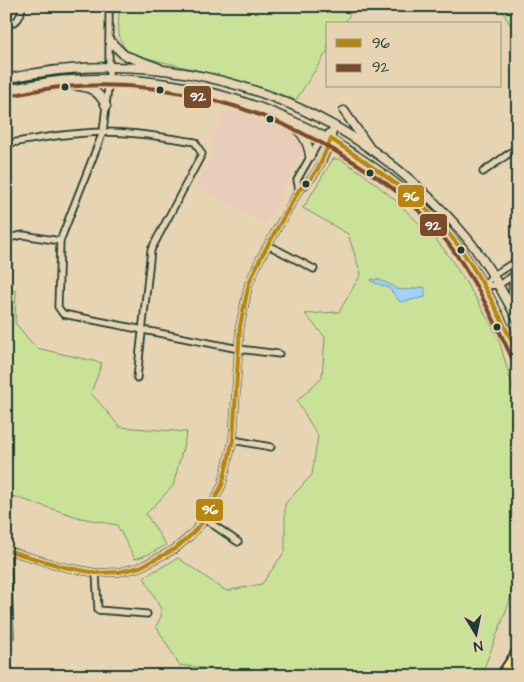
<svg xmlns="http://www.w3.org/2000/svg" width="524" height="682" font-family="'Architects Daughter',sans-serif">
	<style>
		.built { fill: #eaccba }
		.green { fill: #cae298; stroke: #749066 }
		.water { fill: #9fd3fd; stroke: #6c97ad }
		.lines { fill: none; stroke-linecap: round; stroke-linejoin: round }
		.street-casing { stroke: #1f3d34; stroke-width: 9 }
		.secondary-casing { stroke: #1f3d34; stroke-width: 11 }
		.highway-casing { stroke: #1f3d34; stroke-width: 14 }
		.street { stroke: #e6d4b2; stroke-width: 5.5 }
		.secondary { stroke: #e6d4b2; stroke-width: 8 }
		.highway { stroke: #fbdf96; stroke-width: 10 }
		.bus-1-casing { stroke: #e6d4b2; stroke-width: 8 }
		.bus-2-casing { stroke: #e6d4b2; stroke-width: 8 }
		.bus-1 { stroke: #b68610; stroke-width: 4 }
		.bus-2 { stroke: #7a4b2a; stroke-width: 4 }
		.bus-dot { fill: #1f3d34; stroke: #e6d4b2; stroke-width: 2 }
		.line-badge { stroke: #e6d4b2; stroke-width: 2 }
		.badge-label { font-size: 14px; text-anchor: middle; font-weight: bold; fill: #fff }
	</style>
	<rect width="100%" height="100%" fill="#e6d4b2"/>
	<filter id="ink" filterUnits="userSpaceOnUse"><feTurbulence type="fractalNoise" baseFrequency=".02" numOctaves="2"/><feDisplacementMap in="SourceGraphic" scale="10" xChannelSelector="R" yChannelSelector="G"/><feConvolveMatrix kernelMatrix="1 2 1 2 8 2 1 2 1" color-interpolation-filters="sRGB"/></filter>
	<g filter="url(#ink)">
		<path class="built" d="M229,109L274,125L297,138L303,150L265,224L195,184L214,158L210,139Z"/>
		<path class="green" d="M119,6H355L344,24H328V50L296,100C243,78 187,69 132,54C115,44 119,25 119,6Z
			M499,6H518V37Z
			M333,159H340L362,173L393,198L437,241L449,256L477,300L498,337L517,402L518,568L509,603L481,676H265L179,665L156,626L161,617V609L144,577L178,558L226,591L262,584L285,551V504L312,475L318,436L297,401L322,377L325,337L305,314L339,312L361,274L348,234L303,208Z
			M6,289L16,291L15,323L36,348L102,363L91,393L120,427L187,432L173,486L146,514L166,545L147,555L135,559L117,525L81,518L6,494Z"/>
		<path class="water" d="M372,279L375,280L378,279C384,283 391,283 396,289L408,290L422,287L425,288V297L400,302L389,288L371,281Z"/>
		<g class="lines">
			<g class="street-casing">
				<path id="street" d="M109,6V79L103,132L60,241L58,307L63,314L239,349L279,354
					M6,25C17,23 21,18 22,6
					M6,144C38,138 70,133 102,132C133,132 164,137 195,142L202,154L151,250L137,378
					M483,172L514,150L518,144
					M299,190L297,180L317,145L334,128
					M8,238L23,235L60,241
					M268,245L314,269
					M484,286L492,276L518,260
					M484,286L498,285L518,273
					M233,440L271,447
					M205,519L238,542
					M6,550L64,567L96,573L119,572L140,567L175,549L190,536L205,519L222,485L233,440L240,326L249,283L260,259L299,190C319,176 328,149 335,127
					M7,551L10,637
					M96,573L98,610L147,614"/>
			</g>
			<g class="secondary-casing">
				<path id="secondary" d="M110,41L124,55L159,68
					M6,79C181,40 351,100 466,237C487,262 502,292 518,320
					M59,83C82,88 95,83 106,106
					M6,90C27,86 48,81 70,80C173,73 274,102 360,158C390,178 423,202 446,231C477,269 497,311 518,355
					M344,111L369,147
					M290,122C301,132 308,140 310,156
					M514,275L513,293L517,315"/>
			</g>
			<g class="highway-casing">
				<path id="highway" d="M502,676L518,652"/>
			</g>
			<use href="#street" class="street"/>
			<use href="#secondary" class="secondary"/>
			<use href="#highway" class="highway"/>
			<g class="bus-1-casing">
				<path id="bus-1" d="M6,550L64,567L96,573L119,572L140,567L175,549L190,536L205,519L222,485L233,440L240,326L249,283L260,259L299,190L310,180L319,167L331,139C371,166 413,192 445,229C477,266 497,311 518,354"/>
			</g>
			<g class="bus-2-casing">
				<path id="bus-2" d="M7,96C26,93 44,88 63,87C162,78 260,105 344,156C376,175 408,197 433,225C468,264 490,311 512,358"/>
			</g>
			<use href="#bus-1" class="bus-1"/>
			<use href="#bus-2" class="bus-2"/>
		</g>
	</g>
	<g class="bus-dot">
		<circle cx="65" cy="87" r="4.5"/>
		<circle cx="160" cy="90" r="4.5"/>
		<circle cx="270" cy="119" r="4.5"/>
		<circle cx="370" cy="173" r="4.5"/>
		<circle cx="306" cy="184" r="4.5"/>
		<circle cx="461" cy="250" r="4.5"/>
		<circle cx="497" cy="327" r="4.5"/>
	</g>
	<g class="line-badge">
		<rect x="183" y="85" width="29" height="24" rx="5" fill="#7a4b2a"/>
		<rect x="397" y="184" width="28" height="24" rx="5" fill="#b68610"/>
		<rect x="419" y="213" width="29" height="24" rx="5" fill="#7a4b2a"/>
		<rect x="195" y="498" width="29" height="24" rx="5" fill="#b68610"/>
	</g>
	<g class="badge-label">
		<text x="198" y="101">92</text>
		<text x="411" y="201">96</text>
		<text x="433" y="230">92</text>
		<text x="210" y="514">96</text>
	</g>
	<rect width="524" height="682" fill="none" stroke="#e6d4b2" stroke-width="25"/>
	<rect x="12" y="12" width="499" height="657" fill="none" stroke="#1f3d34" stroke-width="2" filter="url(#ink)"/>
	<rect x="326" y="22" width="175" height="65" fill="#e6d4b2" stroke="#969880"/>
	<rect x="336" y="39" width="25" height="8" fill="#b68610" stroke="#969880"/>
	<text x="372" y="48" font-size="15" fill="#1f3d34">96</text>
	<rect x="336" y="64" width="25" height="8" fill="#7a4b2a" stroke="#969880"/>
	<text x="372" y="72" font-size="15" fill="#1f3d34">92</text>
	<g transform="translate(476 634) rotate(170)" stroke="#e6d4b2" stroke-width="4" paint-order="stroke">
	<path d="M0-4L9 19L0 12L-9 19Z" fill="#1f3d34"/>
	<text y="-8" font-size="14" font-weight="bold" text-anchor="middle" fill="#1f3d34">N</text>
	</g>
</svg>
